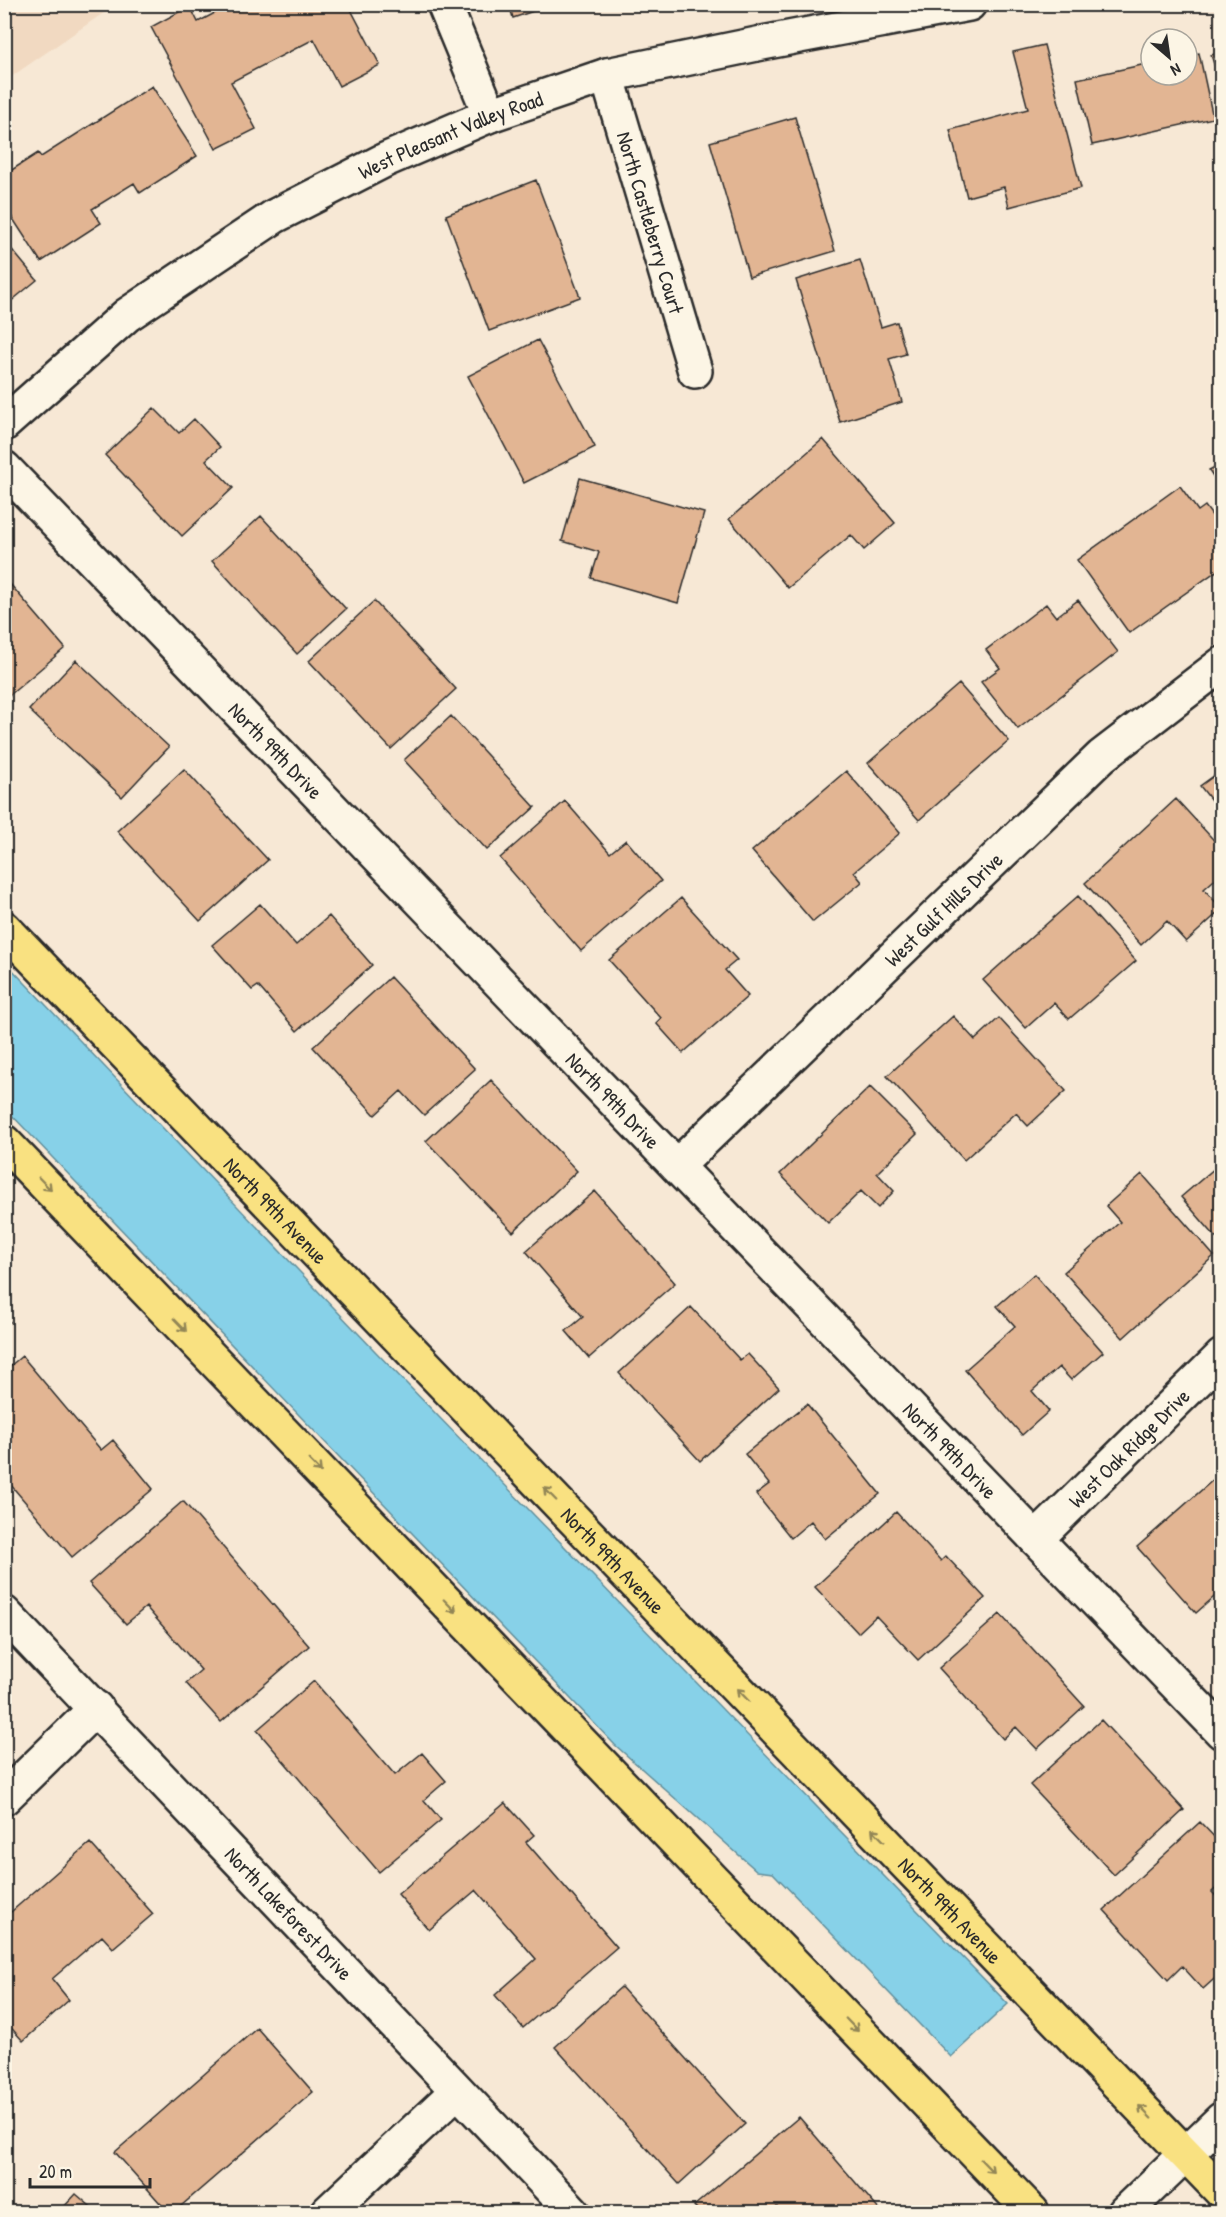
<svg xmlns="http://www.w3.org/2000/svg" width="1226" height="2217" font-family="'Patrick Hand',sans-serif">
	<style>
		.built { fill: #f1d9c1 }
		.water { fill: #87d1e8; stroke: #628f9c; stroke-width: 1.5 }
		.building { fill: #e2b593; stroke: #2b2b2b; stroke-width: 1.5 }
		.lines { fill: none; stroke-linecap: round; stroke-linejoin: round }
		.minor-casing { stroke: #2b2b2b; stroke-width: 38 }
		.major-casing { stroke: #2b2b2b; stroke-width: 38 }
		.minor { stroke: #fcf5e5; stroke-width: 33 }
		.major { stroke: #f9e181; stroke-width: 33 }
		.oneway { stroke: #928656 }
		.labels { text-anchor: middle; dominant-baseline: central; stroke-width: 4.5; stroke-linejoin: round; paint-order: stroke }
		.street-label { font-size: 21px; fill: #2b2b2b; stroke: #fcf5e5 }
	</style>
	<rect width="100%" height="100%" fill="#f7e8d5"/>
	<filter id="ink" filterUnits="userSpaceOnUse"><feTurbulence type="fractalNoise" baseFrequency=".0167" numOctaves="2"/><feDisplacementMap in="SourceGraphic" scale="12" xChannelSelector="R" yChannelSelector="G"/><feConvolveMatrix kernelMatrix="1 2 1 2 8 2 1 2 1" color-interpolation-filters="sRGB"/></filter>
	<g filter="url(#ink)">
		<path class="built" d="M5,4H115V5L5,81Z"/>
		<path class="water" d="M5,962L374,1350L1008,2004L951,2057L773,1873L757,1871L615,1745L5,1108Z"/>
		<path class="building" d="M232,4H348L380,65L339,86L314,39L231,82L256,129L216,149L151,27L190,6L198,22Z
			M509,4H554L513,18Z
			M1044,45L1081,188L1009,207L1004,187L967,197L950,130L1028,109L1013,52Z
			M1222,52V88L1211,55Z
			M1199,53L1213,118L1092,145L1077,79L1151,63V75H1187V55Z
			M152,86L197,156L140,193L134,183L92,209L101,223L41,262L4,205V175L38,153L41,157Z
			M795,117L835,251L749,277L710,142Z
			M536,180L580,297L489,331L446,215Z
			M4,240L37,280L4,307Z
			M860,260L881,327L897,322L906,354L889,359L902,402L840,422L796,280Z
			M538,340L595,447L524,483L468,376Z
			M154,408L179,433L194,419L220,447L206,460L233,488L182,536L105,455Z
			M823,439L895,523L864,550L851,535L788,588L729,519Z
			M1222,463V490L1209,470Z
			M580,478L704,513L678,603L591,578L599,552L562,541Z
			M1180,486L1198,511L1205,506L1222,529V567L1129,633L1077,560Z
			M261,516L346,609L297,654L212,561Z
			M4,577L65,648L4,700Z
			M1078,600L1118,652L1018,729L981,682L1000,668L986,650L1046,604L1056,617Z
			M374,601L456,689L391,749L309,661Z
			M76,660L169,747L122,797L29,710Z
			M959,684L1009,741L919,820L868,763Z
			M451,716L535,807L487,850L404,760Z
			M184,769L268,860L200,921L117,831Z
			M1222,770V814L1200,786Z
			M846,771L900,833L854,872L862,882L813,922L752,851Z
			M1176,799L1222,849V873L1204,889L1222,909L1186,942L1167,921L1141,945L1085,883Z
			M565,801L610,853L626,840L661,881L581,951L500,858Z
			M1078,896L1136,961L1069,1019L1054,1003L1026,1028L983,980Z
			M681,898L737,960L725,970L748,996L683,1053L656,1023L661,1018L609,960Z
			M260,904L296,945L329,916L372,965L297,1031L258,986L252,990L212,945Z
			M390,977L475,1069L424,1115L401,1091L375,1115L313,1047Z
			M953,1016L975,1040L999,1018L1066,1091L1028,1126L1016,1113L964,1160L887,1076Z
			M491,1080L577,1171L513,1232L426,1141Z
			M870,1087L917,1134L877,1173L894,1191L878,1208L861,1191L828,1223L780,1174Z
			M1222,1162V1244L1181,1197Z
			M1142,1174L1214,1256L1123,1338L1064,1272L1120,1222L1106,1206Z
			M595,1191L675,1283L589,1358L566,1331L583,1317L526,1251Z
			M1034,1274L1103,1352L1071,1380L1059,1367L1032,1391L1049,1411L1022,1435L965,1370L1015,1326L997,1306Z
			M691,1307L740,1360L748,1354L779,1388L700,1461L619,1373Z
			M4,1316L10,1322L4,1327Z
			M22,1356L101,1450L113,1440L153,1489L72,1557L4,1477V1371Z
			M807,1404L880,1494L825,1539L811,1521L791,1538L756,1494L769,1484L745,1454Z
			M1222,1472V1590L1196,1613L1137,1547Z
			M183,1501L309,1646L221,1722L186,1683L201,1670L146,1607L126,1624L89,1583Z
			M896,1512L941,1561L946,1556L985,1598L918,1660L876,1616L858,1633L815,1587Z
			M1000,1614L1084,1706L1037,1749L1016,1727L1003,1739L939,1668Z
			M314,1681L395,1775L422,1753L446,1781L424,1800L441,1820L379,1872L257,1730Z
			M1101,1720L1184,1810L1114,1875L1030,1785Z
			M505,1803L534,1835L526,1842L617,1947L523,2028L495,1995L536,1959L476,1890L429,1930L398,1894Z
			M1200,1822L1222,1845V1883L1212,1892L1222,1902V1972L1203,1989L1182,1966L1168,1980L1104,1910Z
			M90,1843L153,1914L113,1948L102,1936L52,1979L69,2000L23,2041L4,2020V1918Z
			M621,1987L745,2124L679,2184L555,2047Z
			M257,2028L313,2092L174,2212H168L115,2152Z
			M799,2117L881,2212H781L777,2207L771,2212H700L694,2206Z
			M76,2194L97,2212H59Z"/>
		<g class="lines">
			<g class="minor-casing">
				<g id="minor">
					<path d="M444,4L490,115"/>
					<path id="s1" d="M607,75L695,371"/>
					<path id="s2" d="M4,424L127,315L275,216L385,160L490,115L607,75L762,43L969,4"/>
					<path id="s3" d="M4,468L1222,1732"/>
					<path id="s4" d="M677,1166L1102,756L1222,664"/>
					<path id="s5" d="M1036,1539L1222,1356"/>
					<path id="s6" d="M4,1613L573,2212"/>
					<path d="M4,1798L96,1708"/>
					<path d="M328,2212L457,2091"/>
					<path d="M1125,2212L1222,2119"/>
				</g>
			</g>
			<g class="major-casing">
				<g id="major">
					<path id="s7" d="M4,928L1222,2192"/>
					<path d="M4,1142L1032,2212"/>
				</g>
			</g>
			<use href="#minor" class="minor"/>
			<use href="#major" class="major"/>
		</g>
		<defs><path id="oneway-shaft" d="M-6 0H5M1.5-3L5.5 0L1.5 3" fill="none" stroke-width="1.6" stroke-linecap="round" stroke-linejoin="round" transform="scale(1.5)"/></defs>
		<g class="oneway">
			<use href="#oneway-shaft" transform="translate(45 1184) rotate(46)"/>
			<use href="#oneway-shaft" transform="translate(180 1325) rotate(46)"/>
			<use href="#oneway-shaft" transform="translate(315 1466) rotate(46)"/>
			<use href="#oneway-shaft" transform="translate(550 1494) rotate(-134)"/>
			<use href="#oneway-shaft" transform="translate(450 1606) rotate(46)"/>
			<use href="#oneway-shaft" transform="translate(743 1695) rotate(-134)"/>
			<use href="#oneway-shaft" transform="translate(878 1835) rotate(-134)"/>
			<use href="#oneway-shaft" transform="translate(852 2025) rotate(46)"/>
			<use href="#oneway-shaft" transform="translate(1145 2112) rotate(-134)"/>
			<use href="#oneway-shaft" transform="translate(987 2166) rotate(46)"/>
		</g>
	</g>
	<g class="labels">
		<g class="street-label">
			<text stroke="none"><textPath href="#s2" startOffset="536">West Pleasant Valley Road</textPath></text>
			<text stroke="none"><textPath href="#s1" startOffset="154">North Castleberry Court</textPath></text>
			<text stroke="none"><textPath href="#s3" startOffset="392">North 99th Drive</textPath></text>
			<text stroke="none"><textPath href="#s4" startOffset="370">West Gulf Hills Drive</textPath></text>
			<text stroke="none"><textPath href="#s3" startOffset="878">North 99th Drive</textPath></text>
			<text stroke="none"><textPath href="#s7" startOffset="392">North 99th Avenue</textPath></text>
			<text stroke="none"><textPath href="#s5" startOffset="130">West Oak Ridge Drive</textPath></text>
			<text stroke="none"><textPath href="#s3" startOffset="1364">North 99th Drive</textPath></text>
			<text stroke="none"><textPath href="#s7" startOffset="878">North 99th Avenue</textPath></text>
			<text stroke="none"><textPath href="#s7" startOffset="1364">North 99th Avenue</textPath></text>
			<text stroke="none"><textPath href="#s6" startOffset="414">North Lakeforest Drive</textPath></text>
		</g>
	</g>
	<rect width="1226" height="2217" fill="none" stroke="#fcf5e5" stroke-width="24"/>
	<rect x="12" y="12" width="1202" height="2193" fill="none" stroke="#2b2b2b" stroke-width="2" filter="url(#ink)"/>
	<g transform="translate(1169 57) rotate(151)"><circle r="28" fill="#fcf5e5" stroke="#a8a49b" stroke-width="1.5"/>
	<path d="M0-4.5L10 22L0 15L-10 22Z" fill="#2b2b2b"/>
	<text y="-9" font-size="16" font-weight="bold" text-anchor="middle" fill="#2b2b2b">N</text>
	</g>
	<path d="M30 2178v9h120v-9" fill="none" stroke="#2b2b2b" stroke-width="3"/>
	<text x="39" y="2178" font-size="18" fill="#2b2b2b" stroke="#fcf5e5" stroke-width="4.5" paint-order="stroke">20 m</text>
</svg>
